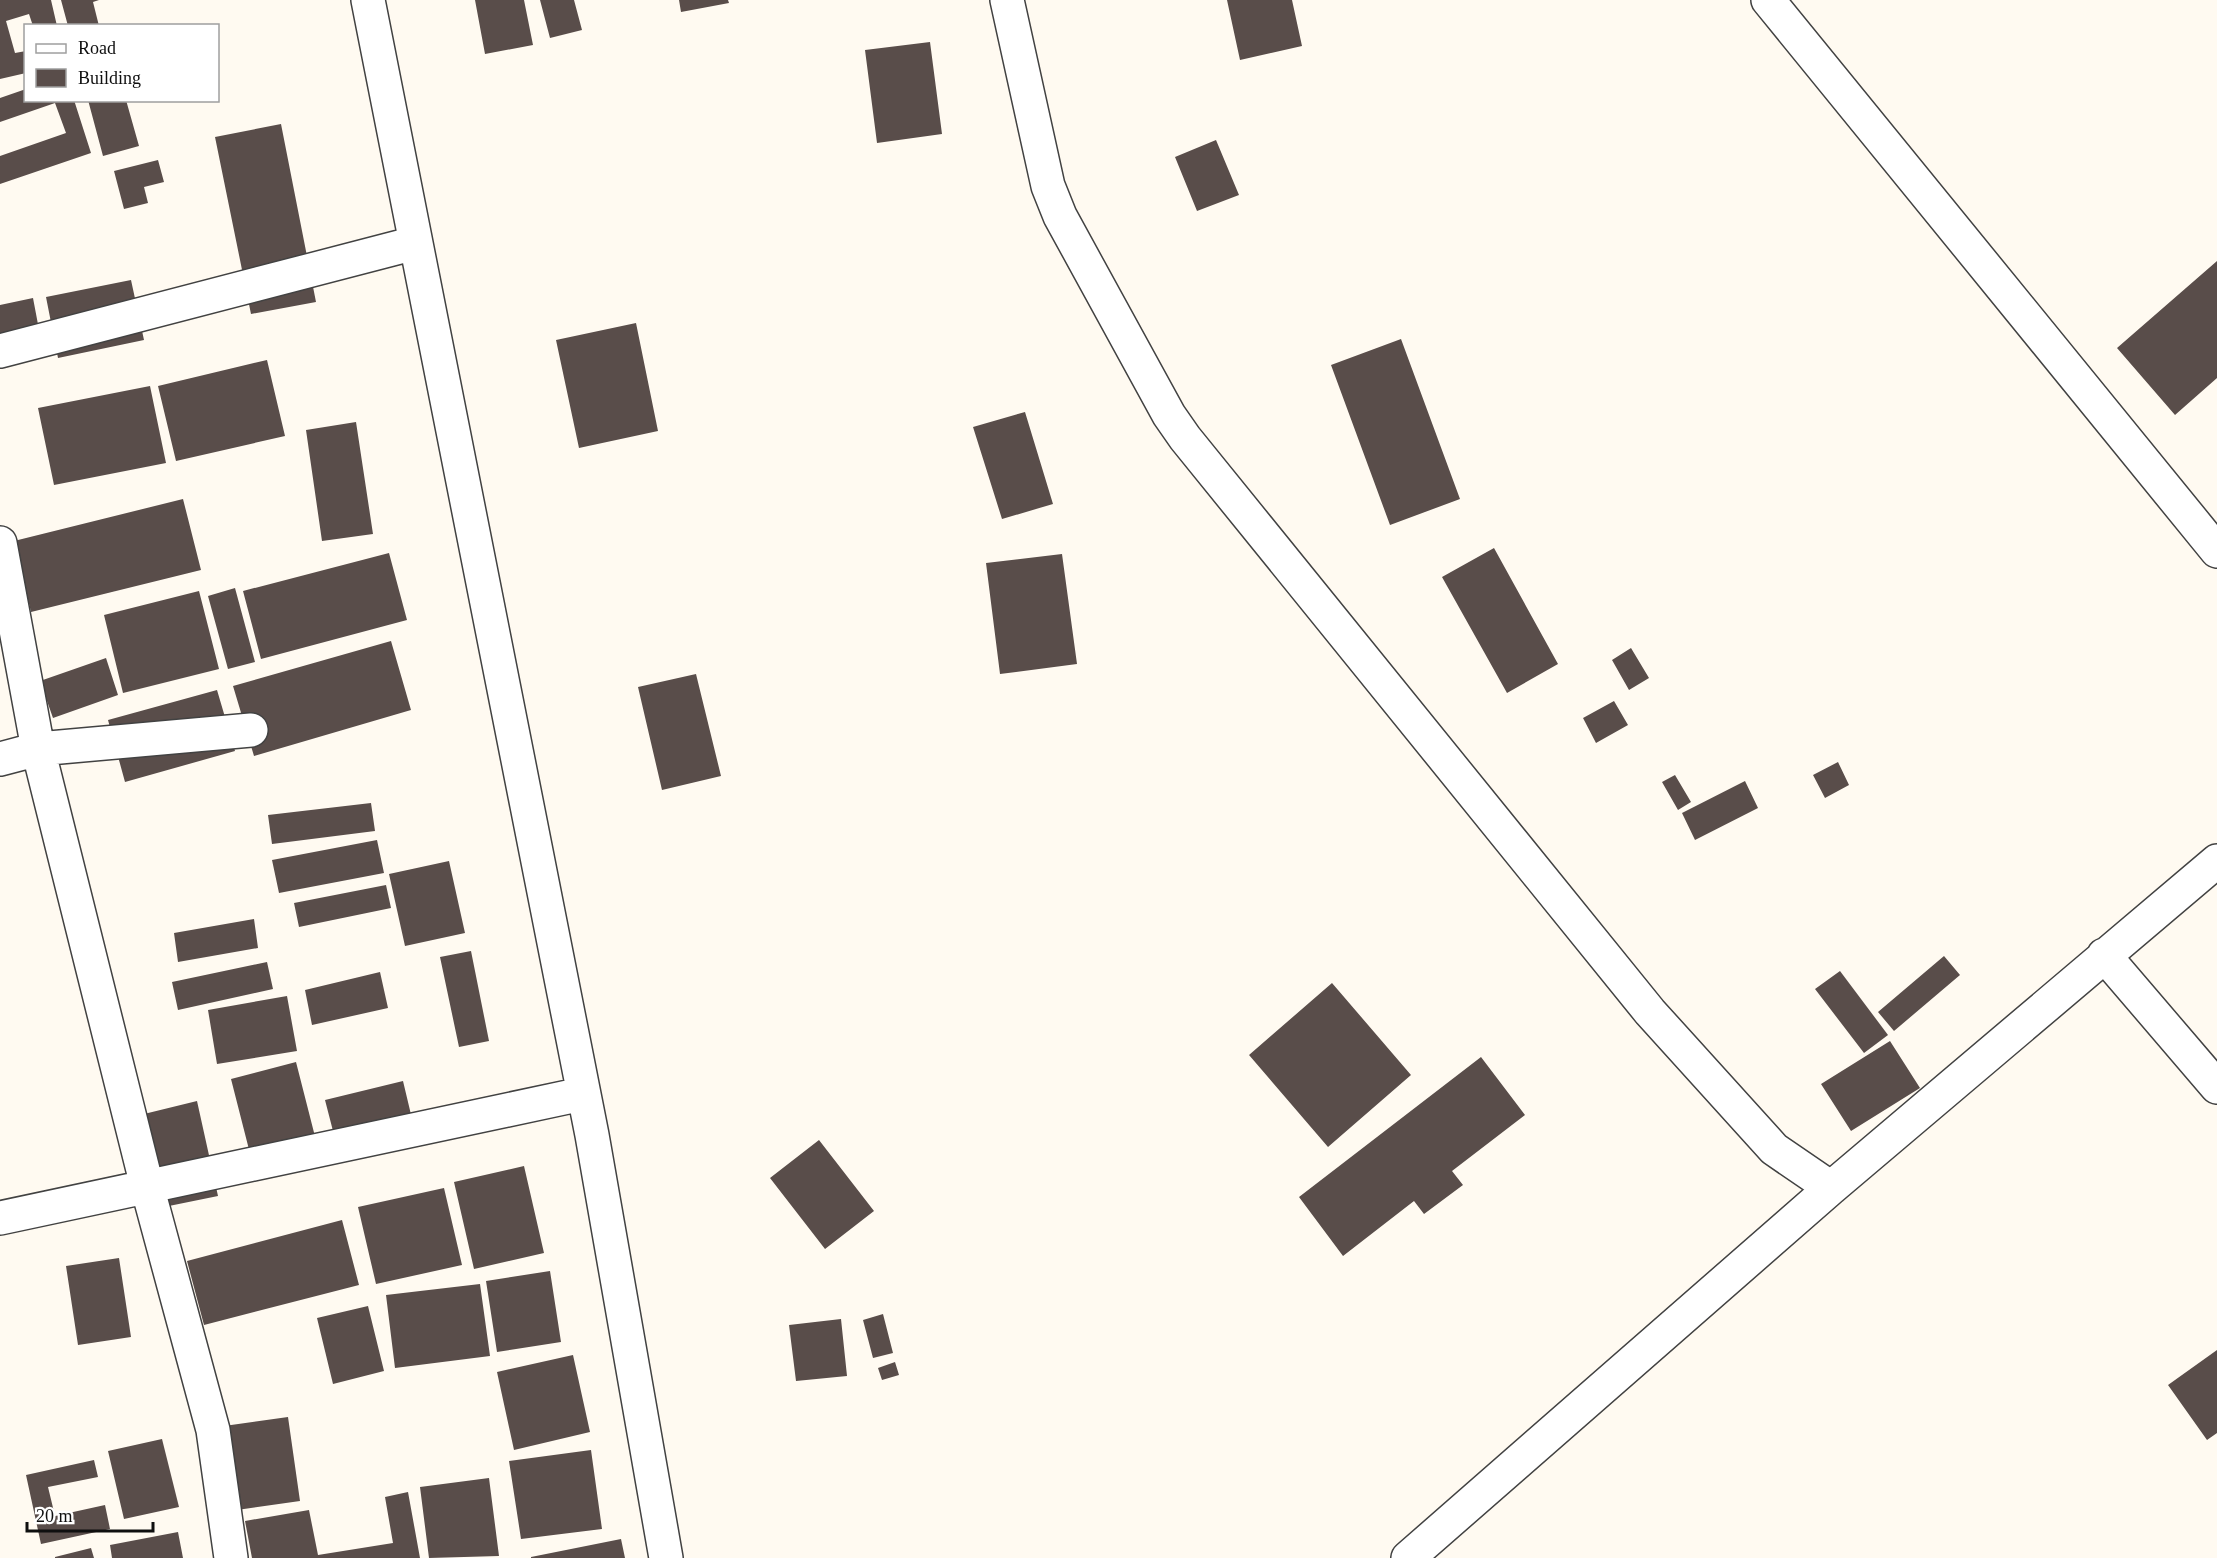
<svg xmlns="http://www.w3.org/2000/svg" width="2217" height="1558" font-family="'Times New Roman',serif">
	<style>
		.building { fill: #594d4a }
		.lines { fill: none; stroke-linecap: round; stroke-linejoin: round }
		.street-casing { stroke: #424242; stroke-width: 36 }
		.street { stroke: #fff; stroke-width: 33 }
	</style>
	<rect width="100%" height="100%" fill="#fffaf1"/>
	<path class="building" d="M0,0H51L57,26H33L29,14L6,21L15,53L26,51V73L0,79Z
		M61,0H99L93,2L99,26H68Z
		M475,0H524L533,45L485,54Z
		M540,0H574L582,30L550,38Z
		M679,0H728L729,3L681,12Z
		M1227,0H1292L1302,46L1240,60Z
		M930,42L942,134L877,143L865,50Z
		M26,89V100H74L91,153L0,184V156L66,133L55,103L0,122V98Z
		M88,100H126L139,146L103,156Z
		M281,124L316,302L251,314L215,137Z
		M1216,140L1239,195L1197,211L1175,157Z
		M158,160L164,182L144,187L148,203L124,209L114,171Z
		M2217,261V378L2175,415L2117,348Z
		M131,280L144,340L58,358L46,297Z
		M33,298L44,356L0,364V305Z
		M636,323L658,431L579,448L556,340Z
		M1401,339L1460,499L1390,525L1331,365Z
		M267,360L285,436L176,461L158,386Z
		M150,386L166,463L54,485L38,408Z
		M1025,412L1053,504L1002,519L973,427Z
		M356,422L373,534L322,541L306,430Z
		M183,499L201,570L31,612L14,541Z
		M1494,548L1558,664L1507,693L1442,577Z
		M389,553L407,620L261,659L243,591Z
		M1062,554L1077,664L1000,674L986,563Z
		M235,588L255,662L228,669L208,596Z
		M199,591L219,669L123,693L104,615Z
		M391,641L411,710L254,756L233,686Z
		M1631,648L1649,678L1629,690L1612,660Z
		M106,658L118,695L53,718L40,681Z
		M696,674L721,776L662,790L638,687Z
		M217,690L235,751L125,782L108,720Z
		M1614,701L1628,725L1596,743L1583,718Z
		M1838,762L1849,785L1825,798L1813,775Z
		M1675,775L1691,802L1678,810L1662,782Z
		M1745,781L1758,808L1695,840L1682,813Z
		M371,803L375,831L272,844L268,815Z
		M377,840L384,873L279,893L272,860Z
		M449,861L465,933L405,946L389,874Z
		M386,885L391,908L299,927L294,903Z
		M254,919L258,948L178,962L174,933Z
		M471,951L489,1041L459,1047L440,957Z
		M1944,956L1960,975L1894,1031L1878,1012Z
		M267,962L273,989L178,1010L172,982Z
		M1840,971L1888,1035L1864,1053L1815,989Z
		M380,972L388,1008L312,1025L305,990Z
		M1332,983L1411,1075L1328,1147L1249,1055Z
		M287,996L297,1051L217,1064L208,1010Z
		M1890,1041L1920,1088L1851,1131L1821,1084Z
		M1481,1057L1525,1115L1452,1171L1463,1185L1424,1214L1414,1201L1343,1256L1299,1197Z
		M296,1062L321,1160L256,1177L231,1079Z
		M403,1081L418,1144L341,1162L325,1100Z
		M197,1101L218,1196L164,1207L144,1114Z
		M819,1140L874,1211L825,1249L770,1178Z
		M524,1166L544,1253L474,1269L454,1182Z
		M444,1188L462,1265L376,1284L358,1207Z
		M342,1220L359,1285L204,1325L187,1261Z
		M119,1258L131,1337L78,1345L66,1266Z
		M550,1271L561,1342L497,1352L486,1281Z
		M480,1284L490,1356L395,1368L386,1295Z
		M368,1306L384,1371L333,1384L317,1318Z
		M883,1314L893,1353L873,1358L863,1320Z
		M841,1319L847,1376L796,1381L789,1325Z
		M2217,1350V1433L2207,1440L2168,1385Z
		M573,1355L590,1432L514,1450L497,1372Z
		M895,1362L899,1375L882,1380L878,1368Z
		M288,1417L300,1501L237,1510L224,1426Z
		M162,1439L179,1507L124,1519L108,1451Z
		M591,1450L602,1529L521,1539L509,1461Z
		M94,1460L98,1477L48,1487L55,1516L105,1505L110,1529L41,1544L26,1475Z
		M489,1478L499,1556L429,1558L420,1487Z
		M408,1492L420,1558H252L245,1521L309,1510L318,1555L393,1543L385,1497Z
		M178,1532L183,1558H112L110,1545Z
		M621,1539L625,1558H531V1557Z
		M91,1548L94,1558H55V1557Z"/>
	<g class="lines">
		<g class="street-casing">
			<path id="street" d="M368,0L592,1135L666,1558
				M1007,0L1048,186L1060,216L1169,415L1185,438L1650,1012L1774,1149L1831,1188
				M1768,0L2217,551
				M0,351L415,243
				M0,543L38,749L147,1186L213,1430L231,1558
				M0,759L38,749L251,730
				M2104,955L2217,1087
				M0,1218L582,1094
				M1408,1558L1831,1188L2217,861"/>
		</g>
		<use href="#street" class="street"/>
	</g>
	<rect x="24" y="24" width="195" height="78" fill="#ffffff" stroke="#9f9f9f" stroke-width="1.5"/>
	<rect x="36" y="44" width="30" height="9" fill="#ffffff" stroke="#9f9f9f" stroke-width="1.5"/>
	<text x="78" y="54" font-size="18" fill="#0f0f0f">Road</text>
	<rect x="36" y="69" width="30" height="18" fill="#594d4a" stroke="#9f9f9f" stroke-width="1.5"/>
	<text x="78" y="84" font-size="18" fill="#0f0f0f">Building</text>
	<path d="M27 1522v9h126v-9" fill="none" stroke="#0f0f0f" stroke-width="3"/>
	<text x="36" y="1522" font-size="18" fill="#0f0f0f" stroke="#ffffff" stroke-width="4.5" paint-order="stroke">20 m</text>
</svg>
